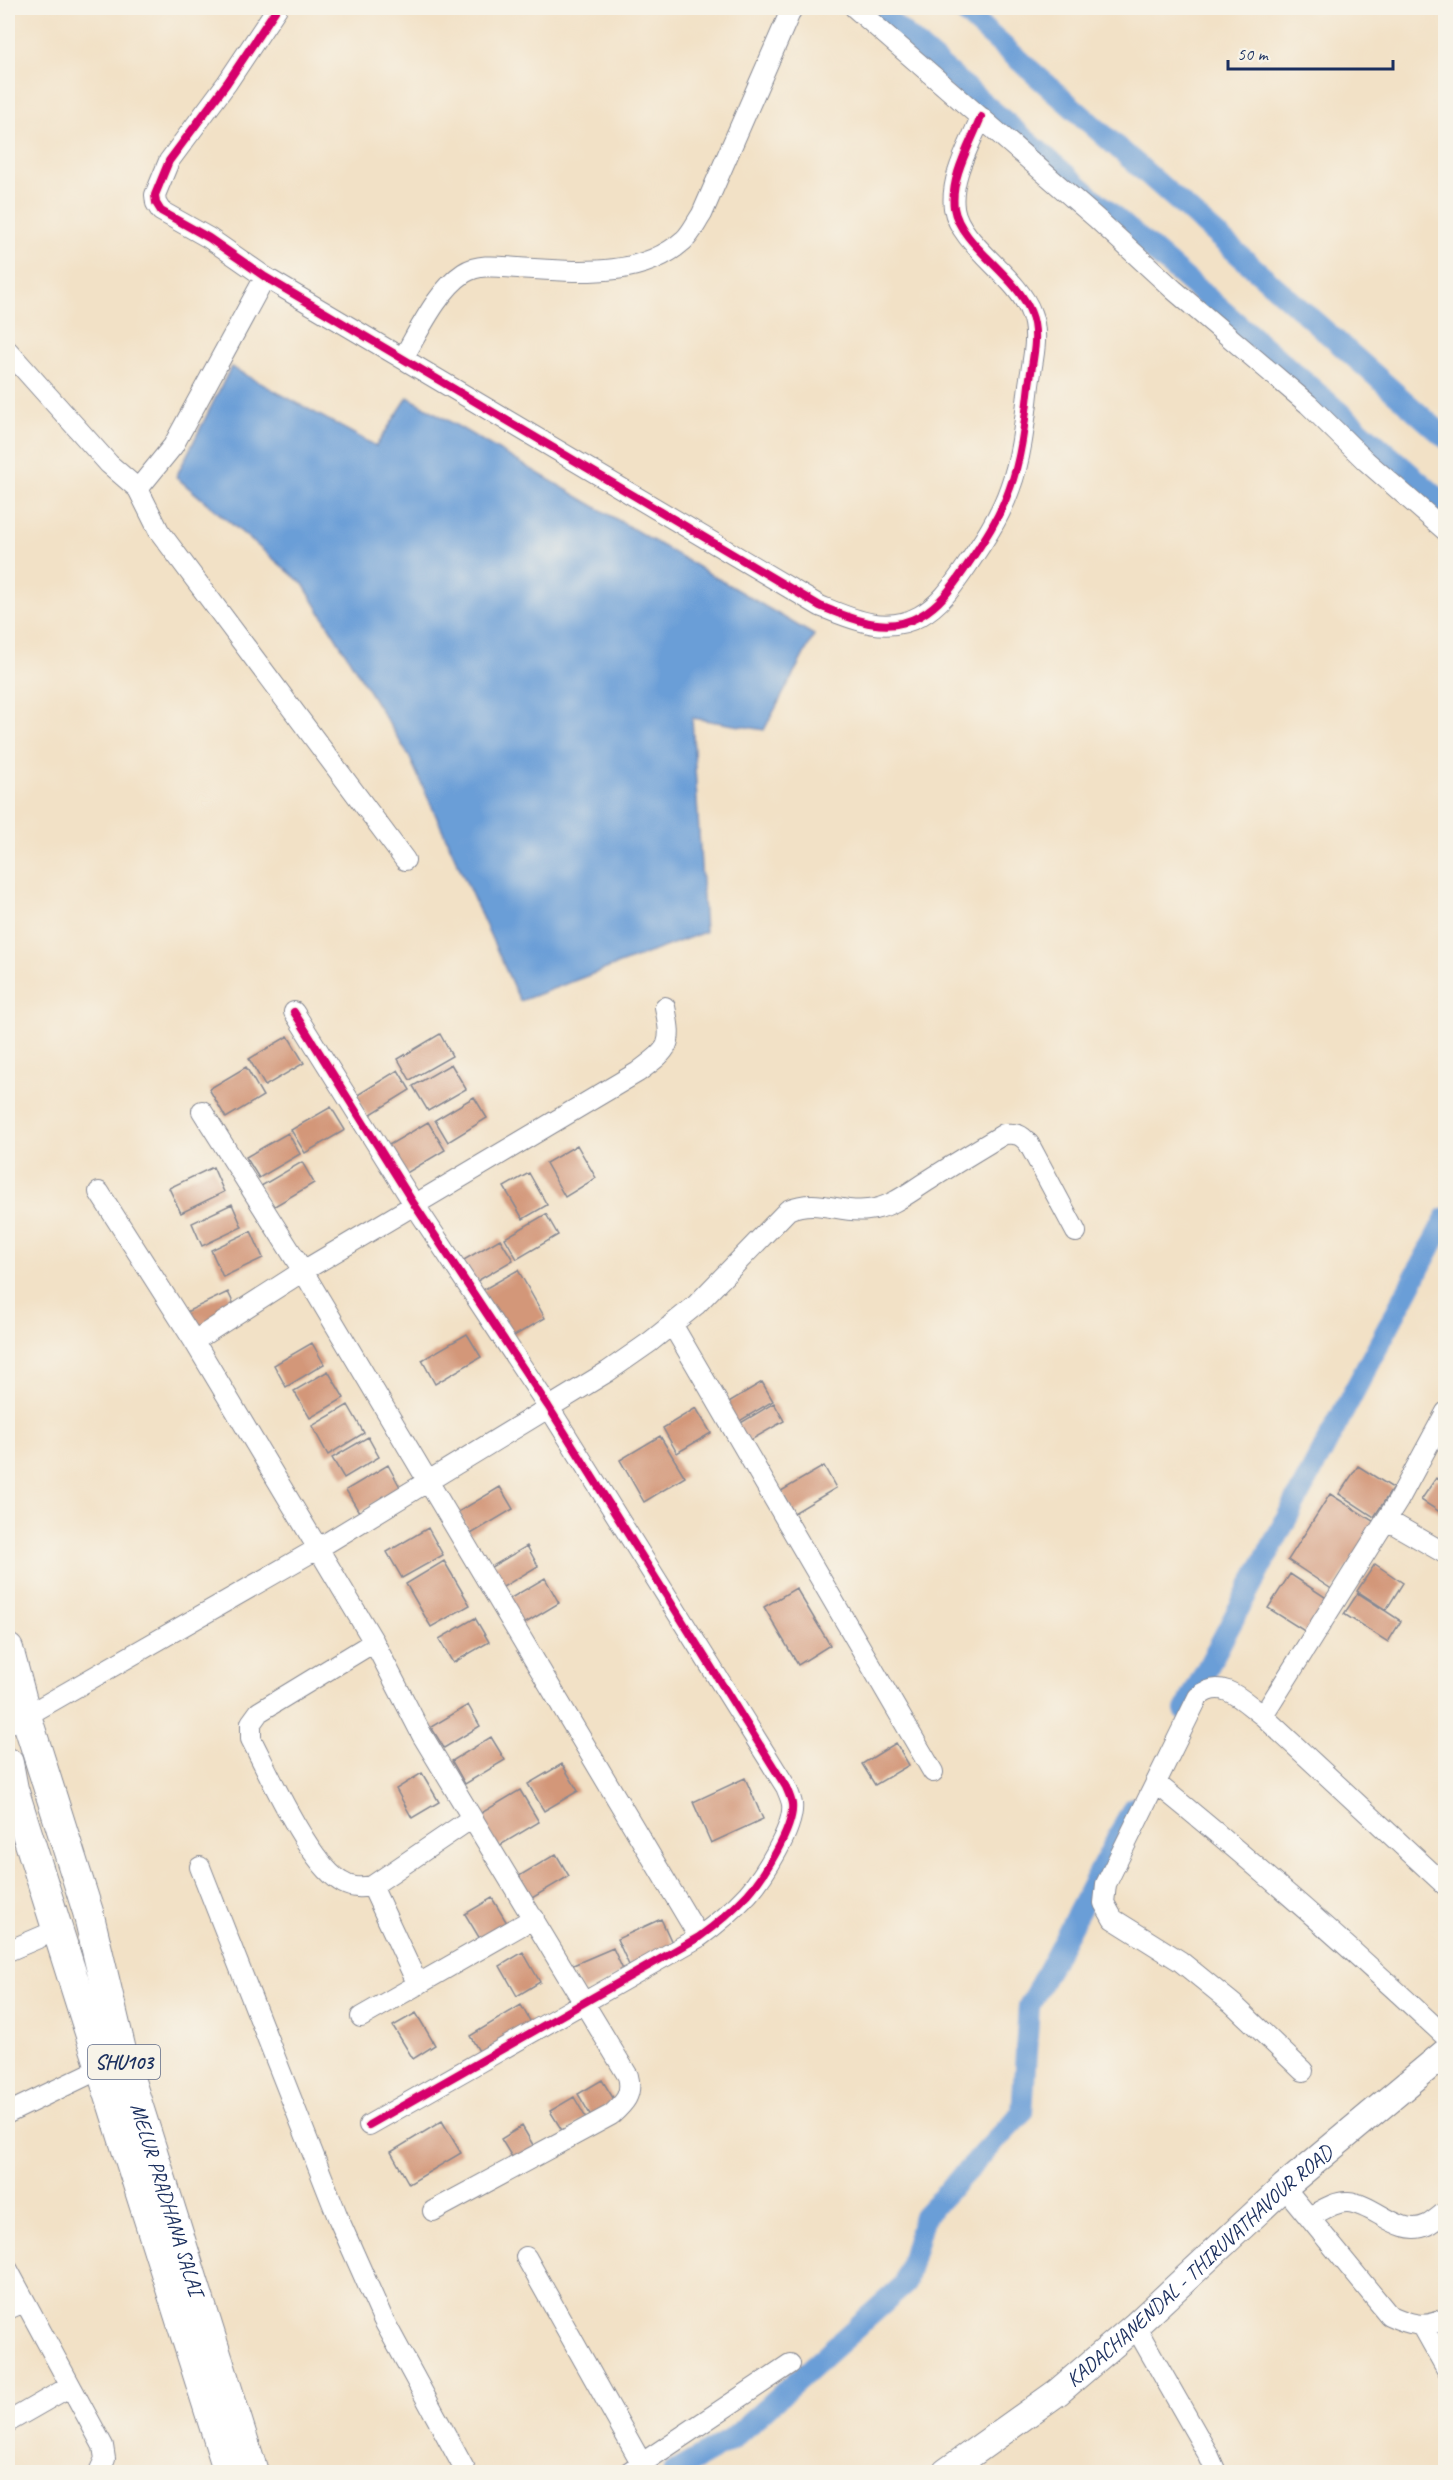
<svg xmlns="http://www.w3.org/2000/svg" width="1453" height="2480" font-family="Caveat,sans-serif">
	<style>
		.water { fill: #6b9ed7; stroke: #43669a; stroke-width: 1.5 }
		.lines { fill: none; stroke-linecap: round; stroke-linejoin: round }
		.canal { stroke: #6b9ed7; stroke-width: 22 }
		.building { fill: #d39779 }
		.street-casing { stroke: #868892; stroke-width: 22 }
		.secondary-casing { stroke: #868892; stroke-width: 29 }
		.primary-casing { stroke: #868892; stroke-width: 32 }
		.street { stroke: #fff; stroke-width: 20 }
		.secondary { stroke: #fff; stroke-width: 27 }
		.primary { stroke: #fff; stroke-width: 30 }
		.cycleway-casing { stroke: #f7f3e8; stroke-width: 11 }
		.cycleway { stroke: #d6006c; stroke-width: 8 }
		.labels { text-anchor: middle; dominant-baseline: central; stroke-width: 4.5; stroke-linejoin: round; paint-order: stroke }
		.shield { fill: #f7f3e8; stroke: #5d6a87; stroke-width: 1.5 }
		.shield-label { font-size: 20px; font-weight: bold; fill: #1b2f5e }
		.street-label { font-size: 21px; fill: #1b2f5e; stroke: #f7f3e8 }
	</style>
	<rect width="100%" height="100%" fill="#f7f3e8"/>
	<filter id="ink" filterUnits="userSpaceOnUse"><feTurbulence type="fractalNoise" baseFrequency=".0167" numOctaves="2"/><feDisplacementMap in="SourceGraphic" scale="12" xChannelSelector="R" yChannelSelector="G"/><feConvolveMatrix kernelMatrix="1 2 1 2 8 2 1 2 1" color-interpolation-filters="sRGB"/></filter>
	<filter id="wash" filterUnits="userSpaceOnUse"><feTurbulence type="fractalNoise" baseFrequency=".008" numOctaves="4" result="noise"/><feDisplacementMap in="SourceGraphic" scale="24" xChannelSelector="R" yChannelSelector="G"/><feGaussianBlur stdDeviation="1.35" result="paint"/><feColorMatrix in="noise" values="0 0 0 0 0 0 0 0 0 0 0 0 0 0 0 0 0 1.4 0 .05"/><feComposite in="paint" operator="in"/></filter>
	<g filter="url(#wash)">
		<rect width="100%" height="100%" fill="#f2e1c6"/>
		<path class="water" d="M231,367L376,446L408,397L814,635L764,730L692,718L705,932L520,1001L409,756L303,584L176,477Z"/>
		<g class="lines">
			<path class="canal" d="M874,8L1446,505
				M960,8L1446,438
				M1185,1710L1446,1218
				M674,2472L732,2439L905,2284L924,2216L1022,2113L1029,2006L1133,1808"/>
		</g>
		<g id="blocks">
			<path class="building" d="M440,1034L452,1056L410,1080L398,1059Z
				M288,1036L304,1063L265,1086L249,1059Z
				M451,1064L466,1089L428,1111L413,1086Z
				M246,1067L263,1096L226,1118L209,1089Z
				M398,1070L410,1090L368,1116L356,1096Z
				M474,1097L487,1118L448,1142L435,1120Z
				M331,1107L345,1130L305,1153L291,1130Z
				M428,1122L445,1150L405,1174L389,1145Z
				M288,1133L300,1154L259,1178L246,1157Z
				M577,1145L596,1178L565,1197L546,1163Z
				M302,1162L314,1183L273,1207L261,1186Z
				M213,1167L224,1192L181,1213L169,1188Z
				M529,1173L547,1205L523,1219L504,1187Z
				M232,1204L242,1227L202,1246L192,1223Z
				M546,1214L558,1235L517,1259L505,1238Z
				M251,1231L263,1258L223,1277L211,1250Z
				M500,1239L513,1260L474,1283L462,1261Z
				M518,1270L545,1318L509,1339L481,1291Z
				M228,1292L237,1311L193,1331L184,1313Z
				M467,1334L481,1357L435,1384L422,1360Z
				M312,1343L324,1364L286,1387L274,1365Z
				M328,1371L344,1398L310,1418L294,1391Z
				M762,1382L773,1401L733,1425L722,1406Z
				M774,1403L784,1421L744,1444L734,1427Z
				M348,1405L364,1433L328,1455L312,1426Z
				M696,1408L711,1433L677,1453L663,1428Z
				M660,1436L685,1477L644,1502L620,1460Z
				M368,1437L379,1457L344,1478L332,1458Z
				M1446,1464V1478L1439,1474Z
				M388,1465L400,1487L359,1512L346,1490Z
				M824,1466L836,1488L794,1513L781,1491Z
				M1358,1466L1393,1488L1374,1517L1339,1494Z
				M1436,1478L1446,1485V1516L1421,1500Z
				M500,1487L513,1509L471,1534L458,1512Z
				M1330,1494L1376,1523L1333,1590L1288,1560Z
				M428,1528L443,1555L402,1578L387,1552Z
				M527,1546L538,1566L498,1590L486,1570Z
				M444,1561L470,1605L431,1627L406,1584Z
				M1375,1564L1403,1583L1386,1610L1357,1591Z
				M1290,1574L1328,1599L1306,1632L1268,1608Z
				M545,1578L559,1603L519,1627L504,1602Z
				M796,1588L830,1645L798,1665L764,1607Z
				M1358,1593L1401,1621L1388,1642L1344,1614Z
				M475,1618L489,1642L453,1663L439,1639Z
				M468,1705L480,1726L444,1748L431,1727Z
				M491,1737L505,1760L465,1784L452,1761Z
				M896,1743L909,1765L875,1785L862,1764Z
				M562,1764L578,1791L544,1811L528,1784Z
				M422,1773L439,1802L412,1818L396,1789Z
				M745,1778L763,1819L711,1843L693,1802Z
				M520,1790L539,1822L497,1847L478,1815Z
				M556,1854L569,1876L532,1898L519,1876Z
				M492,1898L510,1928L483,1944L465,1914Z
				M661,1919L673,1945L629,1965L617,1939Z
				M613,1948L624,1972L583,1991L571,1966Z
				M523,1952L540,1982L517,1996L500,1966Z
				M521,2005L534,2028L483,2058L470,2036Z
				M416,2013L435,2045L413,2059L393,2026Z
				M602,2080L615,2101L591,2116L578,2094Z
				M574,2097L586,2118L563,2132L550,2111Z
				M442,2121L461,2153L409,2184L391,2152Z
				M522,2126L536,2150L515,2162L501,2139Z"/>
		</g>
	</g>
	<g filter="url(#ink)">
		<use href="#blocks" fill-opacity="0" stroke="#868892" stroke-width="1.5"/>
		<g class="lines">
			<g class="street-casing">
				<path id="street" d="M277,8L227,83L169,161L155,195L156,203L161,211L209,238L265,277L820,606C852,619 886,635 920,616C941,604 952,587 966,567C983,542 1000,517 1010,488C1022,456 1025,419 1029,385C1032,362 1040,335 1031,313C1017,275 960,245 954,208C950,177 970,145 981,117
					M855,8L1096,218L1174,290L1308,404L1366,461L1446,531
					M8,351L109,464L138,489L173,446L265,277
					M403,358C419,331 438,290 464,273C480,263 500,267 518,268C572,271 640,280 684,240C691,234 696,223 702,214L792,8
					M138,489L159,531L405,860
					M294,1012L414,1204L548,1406L786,1787C788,1792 791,1798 792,1804C795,1827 763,1877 748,1894C733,1910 717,1924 699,1937L369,2125
					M202,1111L303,1271L699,1937
					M99,1192L194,1341L374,1642L422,1735L628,2076C633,2095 624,2103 611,2115L433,2211
					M672,1324L933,1772
					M194,1341L303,1271L638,1072C670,1048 673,1046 665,1007
					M1387,1520L1446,1554
					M374,1642L259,1712L251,1723V1739C269,1774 309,1862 340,1881C350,1888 360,1888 372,1886L472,1818
					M1263,1716L1446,1886
					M8,1724L26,1716L317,1549L607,1372L650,1342L696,1305L788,1210C818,1197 839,1214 868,1210C891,1208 911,1191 929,1180C954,1164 979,1149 1004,1134C1016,1133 1021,1134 1029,1144L1076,1232
					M1156,1783C1256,1864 1352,1949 1446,2037
					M200,1867L339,2220L383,2319L466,2472
					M372,1886L418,1985
					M8,1951L57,1930
					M361,2017L534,1918
					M1303,2071L1233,2004L1180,1961L1113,1919L1104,1903L1106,1884L1198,1697C1222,1676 1243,1701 1263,1716L1398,1501L1446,1412
					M8,2113L112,2063
					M1284,2187L1389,2315C1408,2324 1426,2330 1446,2318
					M1309,2217C1321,2211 1335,2201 1348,2202C1375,2204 1400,2238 1427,2225C1433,2222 1440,2216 1446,2211
					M526,2257L642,2464
					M8,2270L103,2446L105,2459L99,2472
					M8,2309L24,2302
					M1422,2325L1446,2368
					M1135,2326L1208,2454L1216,2472
					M8,2422L69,2387
					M629,2472L790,2364"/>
			</g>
			<g class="secondary-casing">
				<g id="secondary">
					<path id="s1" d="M946,2472L1058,2392L1135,2326L1284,2187L1446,2052"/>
				</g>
			</g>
			<g class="primary-casing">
				<g id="primary">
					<path id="s2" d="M8,1649L26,1716L88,1912L123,2059L253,2472"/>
					<path d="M8,1763L13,1789L229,2472"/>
				</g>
			</g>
			<use href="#street" class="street"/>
			<use href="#secondary" class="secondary"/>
			<use href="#primary" class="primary"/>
			<g class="cycleway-casing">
				<path id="cycleway" d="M277,8L227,83L169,161L155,195L156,203L161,211L209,238L265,277L820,606C852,619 886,635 920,616C941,604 952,587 966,567C983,542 1000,517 1010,488C1022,456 1025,419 1029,385C1032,362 1040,335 1031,313C1017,275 960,245 954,208C950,177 970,145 981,117
					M294,1012L414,1204L548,1406L786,1787C788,1792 791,1798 792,1804C795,1827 763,1877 748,1894C733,1910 717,1924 699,1937L369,2125"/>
			</g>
			<use href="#cycleway" class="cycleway"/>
		</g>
	</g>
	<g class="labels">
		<rect class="shield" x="88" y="2045" width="72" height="34" rx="4.5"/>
		<g class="shield-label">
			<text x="124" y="2062">SHU103</text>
		</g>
		<g class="street-label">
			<text stroke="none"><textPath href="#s2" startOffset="573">MELUR PRADHANA SALAI</textPath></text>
			<text stroke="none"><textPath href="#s1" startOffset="327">KADACHANENDAL - THIRUVATHAVOUR ROAD</textPath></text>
		</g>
	</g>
	<rect width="1453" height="2480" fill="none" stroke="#f7f3e8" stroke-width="30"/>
	<path d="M1228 60v9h165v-9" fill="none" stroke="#1b2f5e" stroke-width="3"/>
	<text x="1237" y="60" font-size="18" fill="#1b2f5e" stroke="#f7f3e8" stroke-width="4.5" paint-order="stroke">50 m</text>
</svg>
